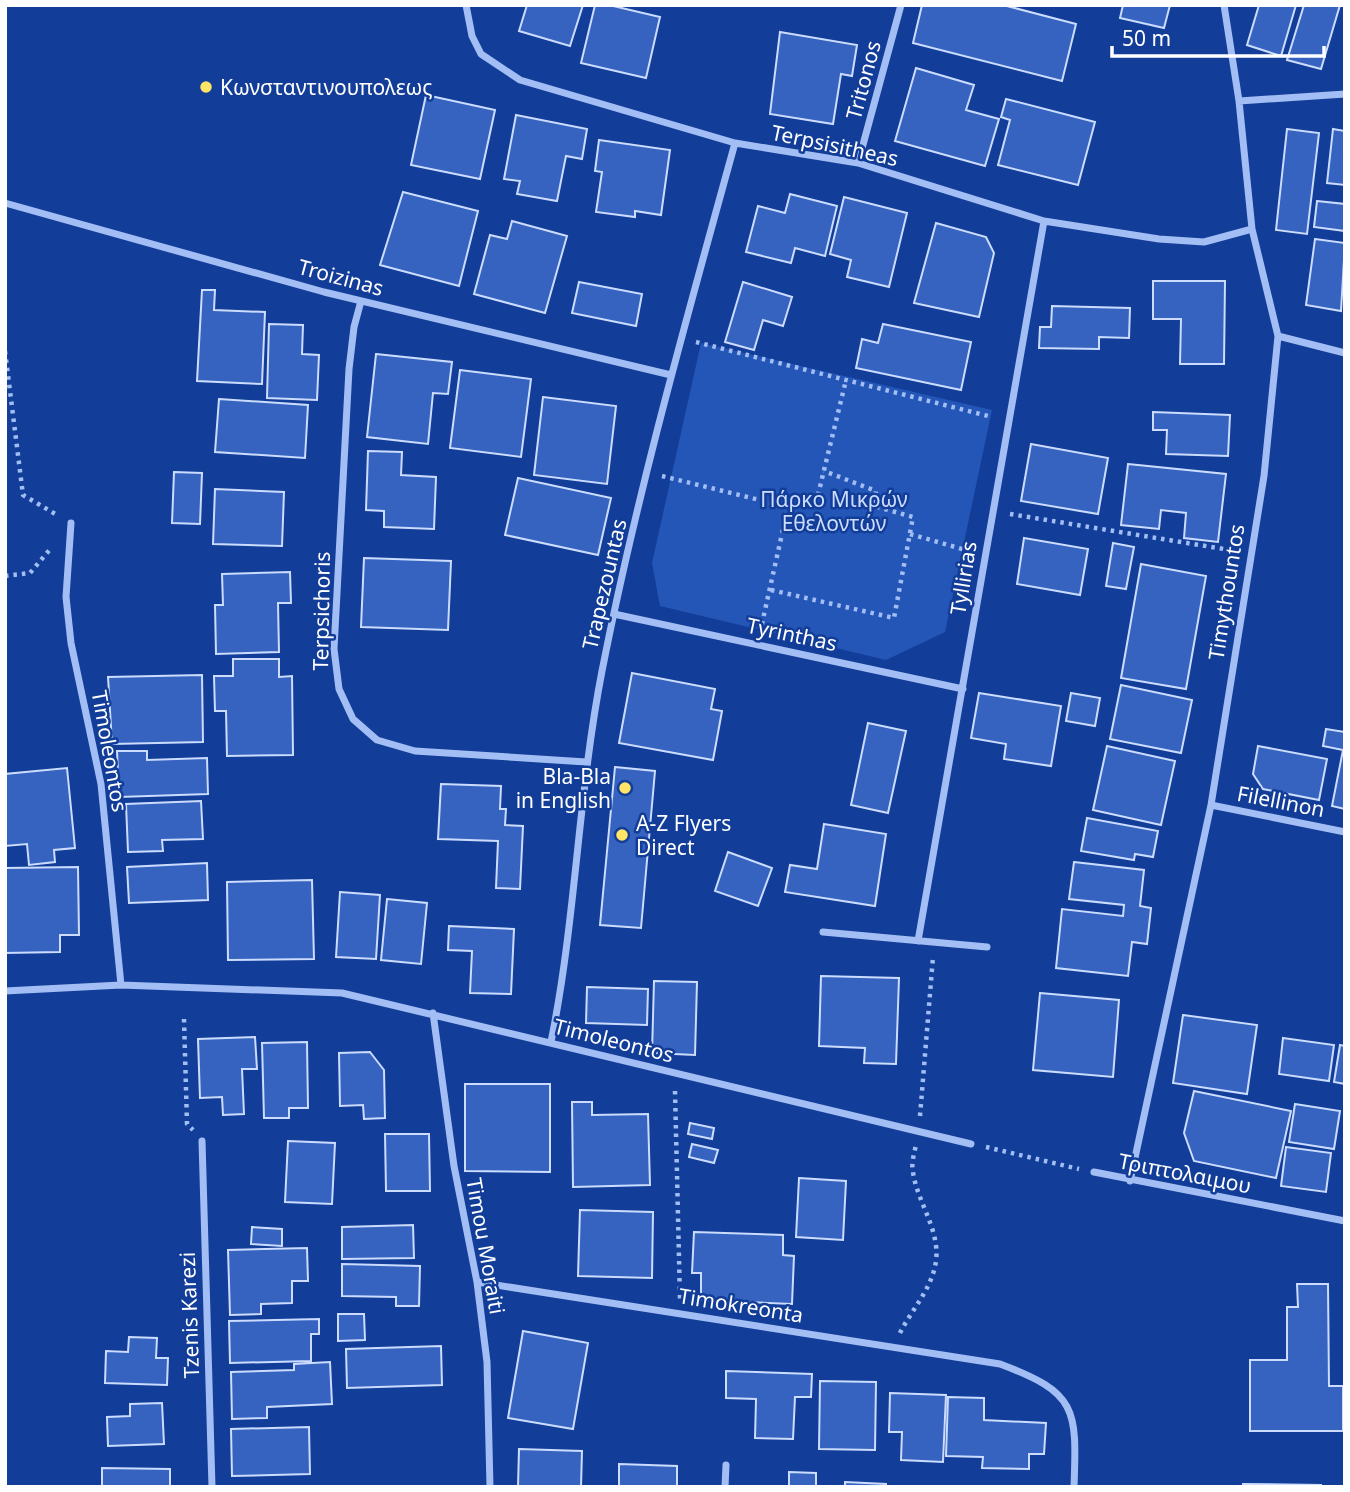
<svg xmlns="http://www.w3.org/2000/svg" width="1350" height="1492" viewBox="0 0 1350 1492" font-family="'Noto Sans',sans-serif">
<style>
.green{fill:#2456b8}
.building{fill:#3563bf;stroke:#cbdcfe;stroke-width:2}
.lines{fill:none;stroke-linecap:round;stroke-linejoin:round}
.path{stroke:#a3bef4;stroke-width:4.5;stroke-dasharray:3.5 5;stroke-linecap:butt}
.street{stroke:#a3bef4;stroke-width:7}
.poi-dot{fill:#ffe466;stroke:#123d98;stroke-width:2.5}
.labels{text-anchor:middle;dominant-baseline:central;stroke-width:5;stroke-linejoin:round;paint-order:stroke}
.street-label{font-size:21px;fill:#fff;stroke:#123d98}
.poi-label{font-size:21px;fill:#fff;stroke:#123d98;text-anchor:start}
.park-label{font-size:21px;fill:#cbdcfe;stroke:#123d98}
</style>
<rect width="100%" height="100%" fill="#123d98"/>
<path class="green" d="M701 343 992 410 945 632 886 660 660 606 652 563Z"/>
<path class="building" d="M527 5H583L570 46 519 31Z
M595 5H609L660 17 646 78 581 63Z
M922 5H1003L1076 24 1062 81 913 43Z
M1123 5H1170L1164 28 1120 18Z
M1259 5H1296L1281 56 1247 45Z
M1304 5H1340L1321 69 1287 60Z
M780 32 857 45 852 76 841 74 833 124 770 114Z
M916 68 974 85 966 110 999 119 985 166 895 141Z
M426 95 495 110 480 179 411 165Z
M1006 99 1095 122 1078 185 998 165 1010 120 1001 117Z
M516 115 587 129 582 159 566 156 557 201 517 194 520 181 504 179Z
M1287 129 1319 133 1307 234 1276 230Z
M1333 129 1345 131V185L1327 183Z
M599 140 670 150 661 215 635 211V217L596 212 602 172 595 171Z
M403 192 478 211 459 286 380 265Z
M790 194 837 206 825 256 795 248 791 263 746 252 758 206 785 213Z
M844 197 907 213 889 287 847 277 851 260 830 254Z
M1317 201 1345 204V231L1314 227Z
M512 221 567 236 545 313 474 294 490 235 507 239Z
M936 223 986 237 994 253 979 317 914 303Z
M1315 239 1345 243 1341 311 1306 305Z
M1153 281H1225L1224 364H1180L1181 319H1153Z
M579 282 642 294 636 326 572 313Z
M743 282 792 297 783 326 763 320 754 350 725 342Z
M202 290H215L214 310 265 312 262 384 197 381Z
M1052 306 1130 308 1129 338 1099 337V349L1039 348 1040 327H1051Z
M269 324 303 325 302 354 319 355 317 400 267 398Z
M883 324 971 342 961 390 856 368 862 339 878 343Z
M376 354 452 362 448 394 433 393 428 444 367 437Z
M460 370 531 379 521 457 450 448Z
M543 397 616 406 607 484 534 475Z
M219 399 308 405 305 458 215 452Z
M1153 412 1230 415 1228 456 1166 454 1167 430H1153Z
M1031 444 1108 458 1098 514 1021 501Z
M368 451 402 452 401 475 436 477 434 529 384 527V511L366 510Z
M1128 464 1226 474 1218 542 1184 538 1186 513 1161 510 1159 529 1121 525Z
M174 472 202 473 200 524 172 523Z
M518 478 611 498 598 555 505 535Z
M215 489 284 492 282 546 213 544Z
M1024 538 1088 549 1080 595 1017 584Z
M1113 543 1134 547 1126 589 1106 586Z
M364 558 451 561 448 630 361 627Z
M1141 564 1206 576 1186 689 1121 678Z
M290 572 291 603H278L279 652 216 654 215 605H223L222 574Z
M233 659H279V677L292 676 293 755 227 756 226 711H215L214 676H233Z
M632 673 715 689 711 709 722 711 713 760 619 743Z
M202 675 203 742 112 744 108 677Z
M1121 685 1192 700 1181 753 1110 739Z
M979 693 1061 706 1051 766 1004 759 1006 744 971 738Z
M1071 693 1100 698 1095 726 1066 721Z
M868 723 906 731 888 813 851 805Z
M1326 729 1345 732V809L1332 806 1343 750 1323 746Z
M1107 746 1175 761 1161 825 1093 810Z
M1258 746 1327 759 1319 800 1263 789 1253 774Z
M117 751H147V760L207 758 208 794 119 797Z
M615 767 655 771 641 928 600 925Z
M67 768 75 848 54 850 55 862 29 865 27 844 5 846V774Z
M441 784 501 786 500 809H506L505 825 523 826 520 889 496 888 498 841 438 839Z
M201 801 203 839 162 840 163 851 128 852 126 804Z
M1087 818 1158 831 1153 857 1135 854 1134 860 1081 851Z
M824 824 886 834 875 906 785 892 790 865 817 869Z
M728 852 772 868 758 906 715 891Z
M1074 862 1144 870 1140 906 1151 908 1147 944 1132 942 1128 976 1056 968 1062 909 1123 916 1124 905 1069 899Z
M207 863 208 900 129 903 127 867Z
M78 867 79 935H60V952L5 953V868Z
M312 880 314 959 228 960 227 882Z
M340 892 380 895 376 959 336 957Z
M387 899 427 903 421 964 381 960Z
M449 926 514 929 511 994 470 993 472 951 448 950Z
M821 976 899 978 896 1064 864 1063 865 1048 819 1046Z
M654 981 697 982 695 1055 652 1053Z
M587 987 648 989 647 1025 586 1023Z
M1040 993 1119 1000 1113 1077 1033 1070Z
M1183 1015 1257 1025 1247 1094 1173 1083Z
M255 1037 257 1069H242L244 1114 223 1115 222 1097 200 1098 198 1039Z
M1283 1038 1334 1045 1329 1081 1279 1074Z
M307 1042 308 1108H289V1118H264L262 1043Z
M1340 1045 1345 1046V1084L1334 1082Z
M370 1052 384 1070 385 1118 364 1119 363 1105 340 1106 339 1053Z
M465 1084H550V1172L465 1171Z
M1194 1091 1291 1111 1276 1178 1194 1161 1184 1133Z
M572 1102H592V1115L648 1114 650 1185 573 1187Z
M1295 1104 1340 1111 1334 1149 1289 1142Z
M690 1123 714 1128 712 1139 688 1134Z
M385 1134H429L430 1191H386Z
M288 1141 335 1143 332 1204 285 1202Z
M692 1144 718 1150 714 1163 689 1157Z
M1286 1147 1331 1153 1326 1192 1281 1186Z
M799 1178 846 1181 843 1240 796 1237Z
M580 1210 653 1212 652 1278 578 1276Z
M413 1225 414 1258 342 1259V1227Z
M252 1227 282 1229V1246L251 1244Z
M694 1232 783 1235V1255L794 1256 792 1304 701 1300V1273H692Z
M307 1248 308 1281H292V1303L261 1304V1314L230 1315 228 1250Z
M342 1264 420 1266 419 1306H396V1297L342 1296Z
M1297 1284H1328L1329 1386H1343V1431H1250V1360H1287V1307H1298Z
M338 1314H364L365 1340 338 1341Z
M319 1319V1334H311V1361L230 1363 229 1321Z
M523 1331 588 1343 573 1429 508 1418Z
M129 1337 157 1338 156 1358H168L167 1385 105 1383 106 1351 128 1352Z
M441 1346 442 1385 347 1388 346 1349Z
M330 1362 332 1404 267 1407V1418L232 1419 231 1372 294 1370V1364Z
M726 1371 812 1374 811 1397H795L793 1439 755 1438 756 1399 726 1398Z
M820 1381 876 1382 875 1450 819 1449Z
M890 1393 946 1395 943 1462 901 1460 902 1432H889Z
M948 1397 984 1398V1420L1046 1423 1044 1454H1029V1469L982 1468 983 1457 946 1456Z
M162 1403 164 1444 108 1446 107 1417 130 1416V1404Z
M309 1427 310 1474 232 1476 231 1429Z
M519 1449 582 1451 581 1487H518Z
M619 1464 677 1466V1487H619Z
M102 1468 170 1469V1487H102Z
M789 1472 816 1473V1487H789Z
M845 1482 886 1484V1487H845Z
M1243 1484 1321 1485V1487H1243Z"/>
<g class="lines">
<path class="path" d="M696 342 992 417
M5 351 23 495 57 515
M662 476 788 507 761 628
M788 507 817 499 846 380
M1010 514 1236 551
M910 534 969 551
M5 576 30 573 52 547
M771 590 894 618 913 517 874 506 876 491 824 471
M184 1019 187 1124 193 1130
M675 1091 680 1299
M920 1116 933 957
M986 1147 1079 1169
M900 1333C912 1309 932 1289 936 1261 940 1229 917 1202 913 1172 911 1164 914 1154 916 1145"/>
<path class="street" d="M466 5 472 36 481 54 520 80 735 143 858 163 1044 221 1159 239 1204 242 1252 229
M1239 101 1345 94
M858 163 901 5
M5 203 324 292 671 375
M361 301 354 327 349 369 334 649 339 689 353 719 377 740 415 751 586 762
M1278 336 1345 353
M71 523 66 597 71 643 101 784 121 985
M614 614 963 689
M1211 805 1345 832
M823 932 987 947
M918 941 1044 221
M5 991 121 985 342 993 971 1144
M433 1013 454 1166 477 1282 487 1362 490 1487
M551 1042C576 919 578 794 602 671 637 493 687 317 735 143
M202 1141 212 1487
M1094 1172 1345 1221
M1130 1181 1211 805 1264 476 1278 336 1252 229 1239 101 1224 5
M477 1282 1000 1364C1077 1393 1077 1408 1074 1487
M725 1487 726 1465"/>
</g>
<g class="poi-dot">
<circle cx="206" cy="87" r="7"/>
<circle cx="625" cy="788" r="7"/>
<circle cx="622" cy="835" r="7"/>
</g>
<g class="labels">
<g class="street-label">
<text transform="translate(863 80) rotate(-75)">Tritonos</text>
<text transform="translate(835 145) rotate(12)">Terpsisitheas</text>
<text transform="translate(341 277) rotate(15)">Troizinas</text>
<text transform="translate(963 578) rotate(-81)">Tyllirias</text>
<text transform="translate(604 584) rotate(-77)">Trapezountas</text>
<text transform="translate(1226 592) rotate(-81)">Timythountos</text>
<text transform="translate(321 611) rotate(-89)">Terpsichoris</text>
<text transform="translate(792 634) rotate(12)">Tyrinthas</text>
<text transform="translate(110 751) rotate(80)">Timoleontos</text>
<text transform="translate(1281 801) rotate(11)">Filellinon</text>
<text transform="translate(614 1040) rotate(14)">Timoleontos</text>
<text transform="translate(1185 1173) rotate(11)">Τριπτολαιμου</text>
<text transform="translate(486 1246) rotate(80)">Timou Moraiti</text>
<text transform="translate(741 1305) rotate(9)">Timokreonta</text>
<text transform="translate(189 1315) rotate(-92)">Tzenis Karezi</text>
</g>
<g class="poi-label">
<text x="220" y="87">Κωνσταντινουπολεως</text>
<text x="611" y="776" text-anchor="end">Bla-Bla<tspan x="611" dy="24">in English</tspan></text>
<text x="636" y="823">A-Z Flyers<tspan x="636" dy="24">Direct</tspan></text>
</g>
<g class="park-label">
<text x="834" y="499">Πάρκο Μικρών<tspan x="834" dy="24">Εθελοντών</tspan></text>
</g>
</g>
<rect width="1350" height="1492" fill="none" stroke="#ffffff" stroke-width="14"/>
<path d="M1112 46v10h212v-10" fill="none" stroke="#ffffff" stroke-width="3.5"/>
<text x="1122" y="46" font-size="21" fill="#ffffff" stroke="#123d98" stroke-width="5" paint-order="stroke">50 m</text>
</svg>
